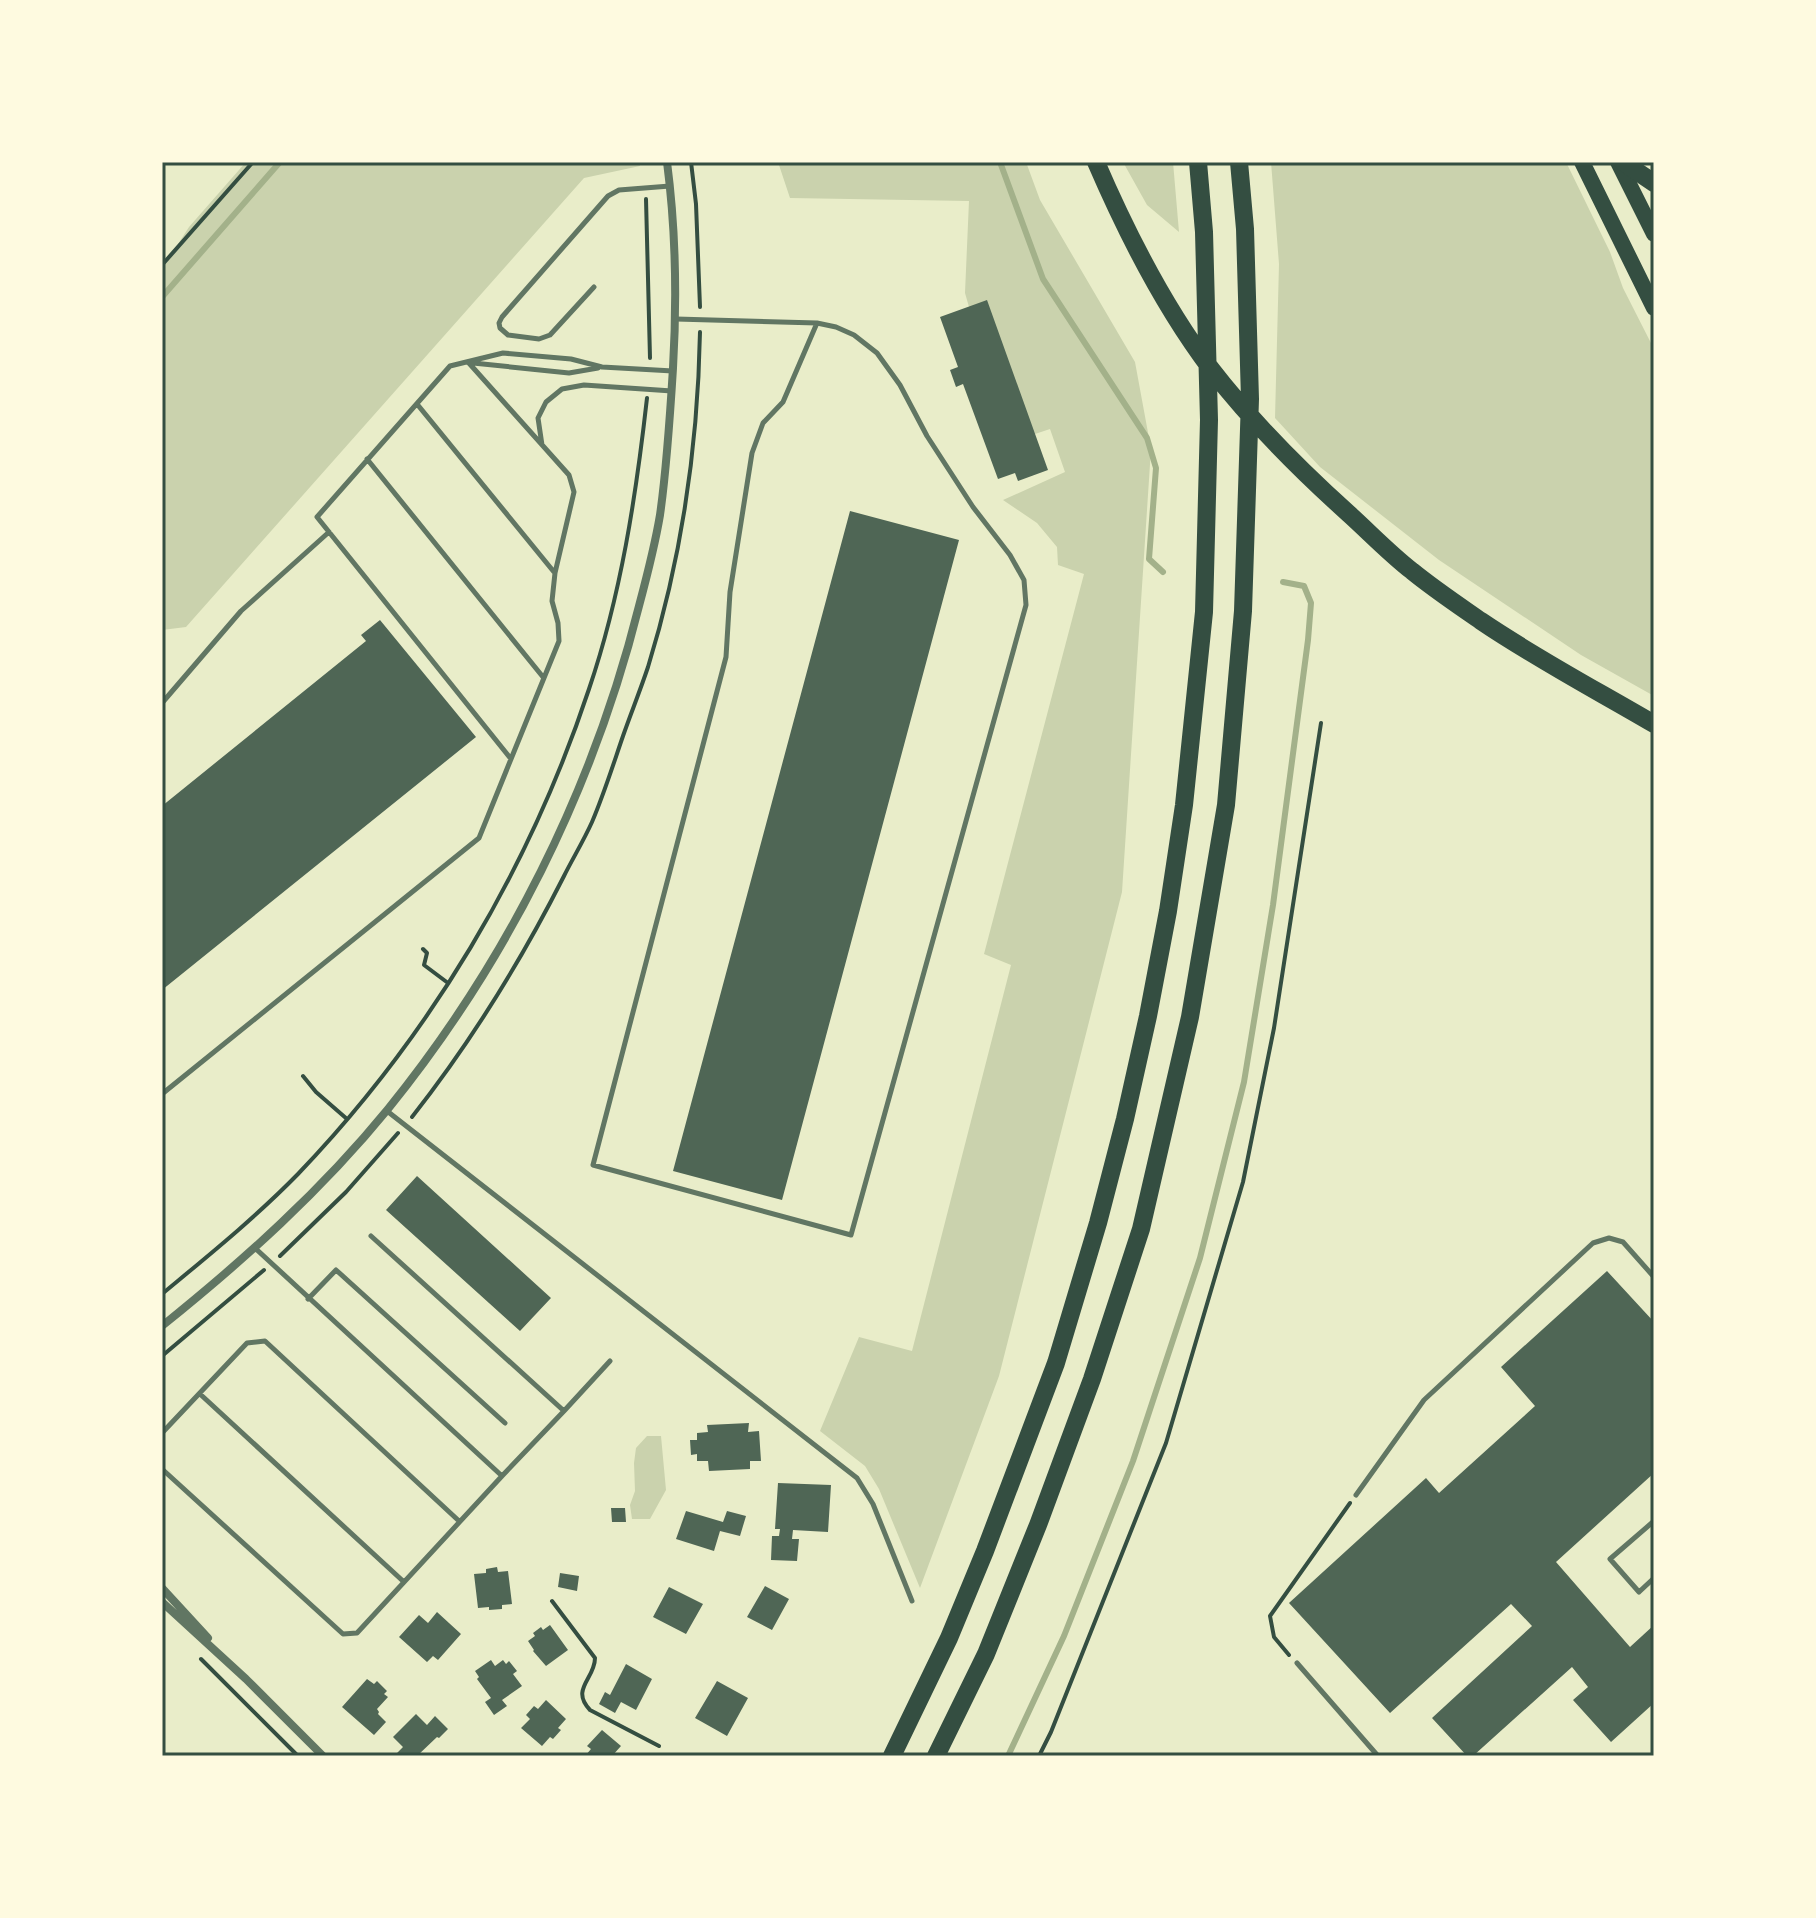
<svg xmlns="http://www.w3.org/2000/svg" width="1816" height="1918" viewBox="0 0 1816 1918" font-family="Montserrat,sans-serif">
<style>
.green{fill:#cad2ad}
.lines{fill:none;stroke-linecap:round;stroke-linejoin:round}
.stream{stroke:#a3b18a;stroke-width:6}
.building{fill:#4f6655}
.path{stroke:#344e41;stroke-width:4}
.service{stroke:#617663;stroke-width:5}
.minor{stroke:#617663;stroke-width:8}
.trunk{stroke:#344e41;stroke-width:16}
.motorway{stroke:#344e41;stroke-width:18}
.neatline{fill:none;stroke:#344e41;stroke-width:3}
</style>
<rect width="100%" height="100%" fill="#e9edc9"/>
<path class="green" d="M246 162H639L640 166 584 178 186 627 162 630V269L189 227Z
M778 162H1026L1040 200 1135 362 1151 449 1122 892 999 1376 920 1588 879 1489 865 1466 820 1431 859 1337 912 1351 1011 965 984 954 1084 574 1058 565 1057 547 1037 523 1003 500 1065 472 1050 429 1035 434 969 307 965 293 969 201 790 198Z
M1123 162H1173L1179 232 1147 205Z
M1271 162H1566L1610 252 1623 288 1654 349V696L1581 655 1439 560 1320 467 1275 418 1279 264Z
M647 1436H661L666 1490 650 1519H632L630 1505 635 1491 634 1463 636 1448Z"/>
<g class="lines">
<path class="stream" d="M1000 162 1043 279 1147 438 1156 468 1149 559 1163 572
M162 297 280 162
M1008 1756 1064 1636 1133 1461 1200 1258 1244 1082 1273 905 1308 640 1311 603 1304 586 1283 582"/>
</g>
<path class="building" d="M987 300 1048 470 1018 481 1015 473 998 479 963 384 956 387 950 370 958 367 940 317Z
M850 511 959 540 782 1200 673 1171Z
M380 620 476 737 162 990V806L366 641 361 635Z
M417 1176 551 1298 520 1331 386 1210Z
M1607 1271 1654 1322V1473L1556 1562 1630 1647 1654 1625V1703L1611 1742 1573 1700 1588 1687 1572 1667 1473 1756H1467L1432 1718 1532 1626 1511 1604 1390 1713 1289 1603 1426 1478 1439 1493 1535 1406 1501 1367Z
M749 1423 748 1432 759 1431 761 1461H750V1469L709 1471 708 1461H697V1454L691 1455 690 1440H697V1433L708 1432 707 1425Z
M778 1483 831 1485 828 1532 793 1530 792 1539H799L797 1561 771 1560 772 1536H779L780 1529H775Z
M611 1508H625L626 1522H612Z
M686 1511 723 1522 727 1511 746 1516 740 1536 720 1531 714 1551 676 1539Z
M497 1567 498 1572 508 1571 512 1604 502 1605V1609L489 1610V1607L478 1608 474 1574 486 1573V1569Z
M560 1573 579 1576 577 1591 558 1587Z
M765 1586 789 1599 772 1630 747 1617Z
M669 1587 703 1604 686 1634 653 1617Z
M437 1612 461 1634 438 1660 433 1656 427 1662 399 1637 419 1615 428 1623Z
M550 1625 568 1650 546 1666 533 1651 534 1650 528 1641 535 1636 533 1633 541 1627 543 1630Z
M491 1660 495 1666 503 1660 506 1664 509 1661 517 1671 513 1674 522 1686 502 1700 507 1706 494 1715 485 1702 491 1698 477 1679 479 1677 475 1671Z
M626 1664 652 1679 636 1710 621 1702 615 1713 599 1704 605 1692 610 1695Z
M367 1679 374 1684 377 1681 387 1691 384 1694 388 1697 377 1709 379 1712 378 1714 386 1722 374 1735 342 1707Z
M717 1681 748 1698 727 1736 695 1718Z
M546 1700 566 1719 558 1728 561 1730 553 1739 550 1737 542 1746 521 1728 530 1719 526 1715 534 1706 538 1709Z
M416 1714 427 1725 435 1716 448 1729 439 1738 437 1737 417 1756H397L396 1754 403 1747 393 1737Z
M602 1730 621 1746 612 1756H585L591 1749 587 1746Z"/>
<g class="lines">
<path class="path" d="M691 162 696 204 700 307
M646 199 650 358
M162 265 253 162
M423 949 427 953 424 965 448 983
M303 1076 316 1092 347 1119
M412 1117C471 1042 521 961 564 876 573 858 584 840 592 822 604 794 613 765 623 736 631 713 640 691 648 667 681 560 698 444 700 332
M280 1256 346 1192 398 1133
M162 1294C209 1255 256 1217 298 1174 430 1036 529 870 589 689 621 595 636 496 647 398
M162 1356 264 1270
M552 1601 595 1658C595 1679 570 1689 590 1710L659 1746
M1289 1655 1274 1637 1270 1616 1350 1503
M201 1659 298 1756
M1039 1756 1051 1732 1166 1443 1243 1182 1274 1028 1321 723"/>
<path class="service" d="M594 287 550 335 539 339 508 335 500 328 499 323 502 317 608 196 619 190 670 186
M676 319 817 323 783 402 763 423 752 453 730 592 726 657 593 1165 851 1235 1026 605 1024 580 1010 555 973 507 927 436 900 385 877 353 854 335 836 327 817 323
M468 362 569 475 574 492 555 573 552 601 558 623 559 641 511 759 317 517 450 366 503 353 571 359 602 367 673 371
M473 363 569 373 598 368
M417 404 554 572
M542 445 538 418 546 402 562 389 584 385 672 391
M367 459 543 677
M162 703 241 611 329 532
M162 1094 479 838 511 759
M387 1111 857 1478 873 1504 912 1601
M371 1236 564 1411 502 1476
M308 1299 336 1270 505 1423
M200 1394 404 1582
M564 1411 610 1361
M162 1433 247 1343 265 1341 459 1521
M162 1469 343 1634 357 1633 502 1476 255 1248
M1356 1495 1424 1400 1593 1243 1609 1238 1623 1242 1654 1277
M1654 1521 1610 1559 1639 1592 1654 1578
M1297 1663 1378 1756"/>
<path class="minor" d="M162 1326C244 1260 321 1191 388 1109 507 962 593 790 639 606 647 576 655 545 660 515 667 466 670 417 673 368 677 299 676 231 667 162
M162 1588 208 1638
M162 1602 246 1679 323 1756"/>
<path class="trunk" d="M1582 162 1654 308
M1618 162 1654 234"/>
<path class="motorway" d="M1096 162C1127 234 1164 307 1211 369 1252 422 1299 469 1349 514 1370 533 1390 554 1412 571 1434 589 1458 605 1481 621 1537 659 1596 690 1654 724
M1623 162 1654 183
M892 1756 949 1638 985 1551 1056 1363 1098 1223 1125 1119 1148 1016 1168 911 1184 805 1204 612 1209 420 1204 232 1198 162
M936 1756 986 1654 1038 1525 1092 1379 1141 1229 1190 1017 1226 805 1243 611 1250 399 1245 229 1239 162"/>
</g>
<rect width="1816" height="1918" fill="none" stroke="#fefae0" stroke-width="328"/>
<rect x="164" y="164" width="1488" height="1590" class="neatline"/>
</svg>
